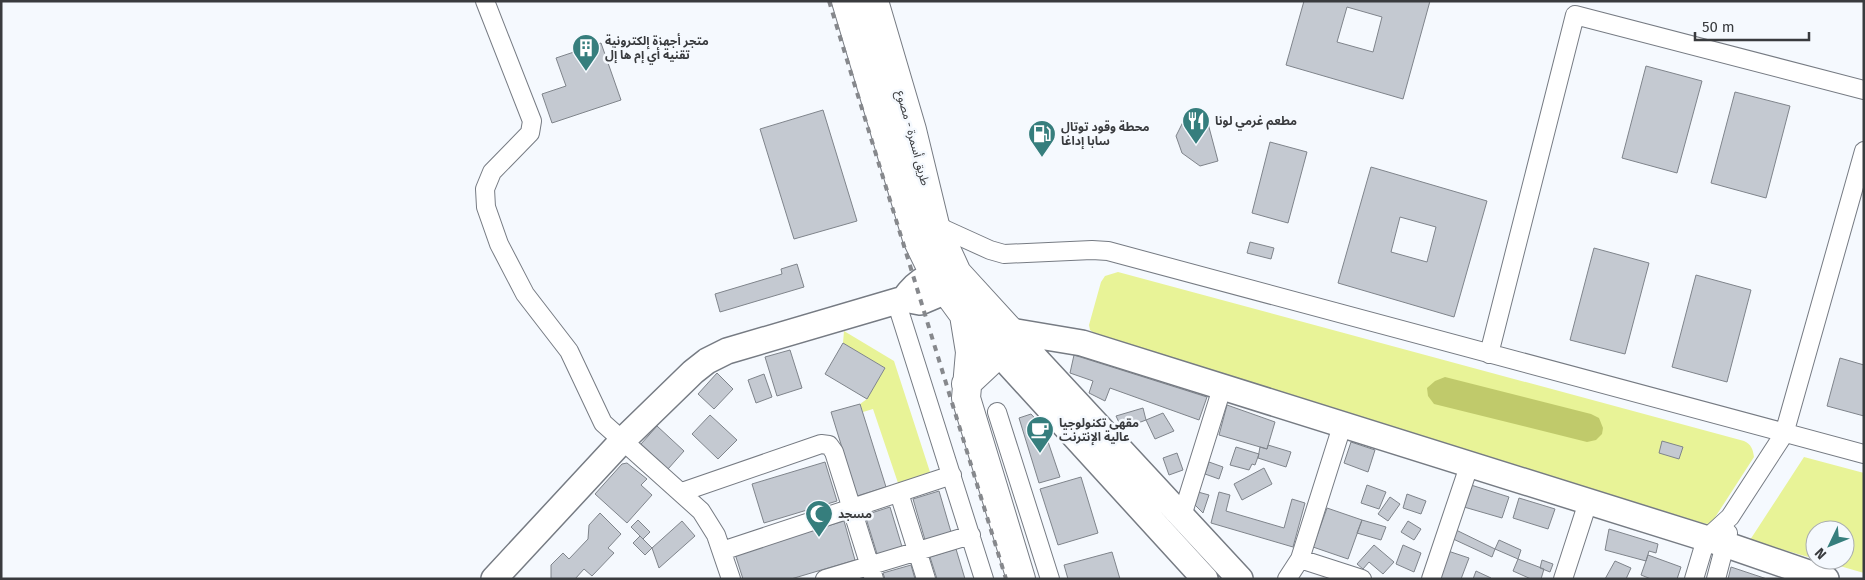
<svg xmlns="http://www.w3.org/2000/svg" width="1865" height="580" viewBox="0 0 1865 580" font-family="'Fira Sans','Noto Sans Arabic',sans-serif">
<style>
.green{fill:#e8f397}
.forest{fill:#c0ca6b}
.building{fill:#c4c9d1;stroke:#7f848b;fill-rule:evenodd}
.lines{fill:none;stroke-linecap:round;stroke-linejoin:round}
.street-casing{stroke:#767b83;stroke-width:20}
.secondary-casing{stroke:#767b83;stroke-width:28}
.highway-casing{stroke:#767b83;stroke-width:30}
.street{stroke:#fff;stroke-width:18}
.secondary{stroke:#fff;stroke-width:25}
.highway{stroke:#fff;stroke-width:28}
.rail{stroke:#86888c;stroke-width:4;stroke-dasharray:6 6;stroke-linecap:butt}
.labels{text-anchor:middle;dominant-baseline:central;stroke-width:5;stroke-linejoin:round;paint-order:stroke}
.poi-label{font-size:12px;font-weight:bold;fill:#393b3e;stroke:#f5f9fe;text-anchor:start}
.street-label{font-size:12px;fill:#393b3e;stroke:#f5f9fe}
</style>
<rect width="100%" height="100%" fill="#f5f9fe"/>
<path class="green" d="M1118 272 1744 441C1751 444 1753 449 1754 457L1714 519 1708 524 1702 523 1097 335 1090 330 1089 325 1101 282 1105 276Z
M844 331 894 361 930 472 898 483 873 409 863 412 860 404 867 399 885 368 843 343Z
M1804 457 1864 473V573L1819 560H1845V530H1815V559L1750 540Z"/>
<path class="forest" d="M1445 377 1591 414 1599 418 1603 428 1602 434 1596 440 1587 442 1434 404 1428 396 1427 388 1435 381Z"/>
<path class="building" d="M1304 1H1430L1403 99 1286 65ZM1347 7 1382 17 1373 52 1337 42Z
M601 43 621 100 552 123 542 94 566 86 556 58Z
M1646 66 1702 81 1677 173 1622 158Z
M1735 92 1790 106 1766 198 1711 183Z
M823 110 857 221 794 239 760 129Z
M1206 116 1218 161 1200 166 1182 153 1176 136 1183 122Z
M1270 142 1307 152 1288 223 1252 213Z
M1371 167 1487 201 1454 317 1338 283ZM1400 217 1436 227 1427 262 1391 252Z
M1250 242 1274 248 1271 259 1247 253Z
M1594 248 1649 263 1625 354 1570 340Z
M797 264 804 287 720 312 715 294 782 274 781 269Z
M1696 275 1751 290 1727 382 1672 367Z
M843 343 885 368 867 399 825 374Z
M790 350 802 388 777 396 765 357Z
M1074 355 1207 397 1199 420 1110 388 1105 401 1089 393 1093 381 1070 373Z
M1840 358 1864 365V416L1827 406Z
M717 373 733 389 714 409 698 394Z
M764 374 772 397 756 403 748 380Z
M860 404 886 487 857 496 831 412Z
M1227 405 1275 422 1267 449 1219 435Z
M1143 408 1146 420 1122 429 1116 416Z
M1163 413 1174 431 1155 439 1146 420Z
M1031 414 1043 427 1060 477 1039 483 1019 418Z
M710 415 737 440 718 459 692 434Z
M657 426 684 451 668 469 641 444Z
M1662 441 1683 447 1679 459 1659 453Z
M1351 442 1375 450 1368 472 1344 463Z
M1268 445 1291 452 1286 467 1258 458 1260 447 1267 449Z
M1236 447 1259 454 1255 465 1252 464 1249 470 1230 465Z
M1177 453 1183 470 1169 475 1163 458Z
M825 462 837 501 764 523 752 484Z
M1209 462 1223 467 1219 479 1205 474Z
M627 463 647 479 641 485 652 495 627 523 595 494 622 464Z
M1264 468 1272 484 1242 500 1234 484Z
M1081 477 1098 533 1058 545 1040 489Z
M1367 485 1386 492 1379 509 1361 503Z
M1471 485 1509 497 1502 518 1464 507Z
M939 491 951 532 925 540 913 499Z
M1198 492 1209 495 1203 513 1193 503Z
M1219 492 1230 495 1226 511 1284 528 1292 499 1305 503 1293 547 1211 523Z
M1407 494 1426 501 1421 514 1403 508Z
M1390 497 1400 504 1388 521 1378 514Z
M1519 498 1555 509 1548 529 1513 518Z
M890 507 903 550 878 557 865 515Z
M1327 508 1362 520 1348 559 1313 547Z
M600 513 621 534 608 548 614 553 592 576 584 569 575 579H551V565L563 553 569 559 588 539 589 525Z
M638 520 650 532 643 539 631 527Z
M1362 520 1386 527 1381 540 1357 533Z
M682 521 695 536 659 568 652 548Z
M844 521 855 560 791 579H743L735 554Z
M1408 521 1421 529 1414 540 1401 532Z
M1454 529 1495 549 1492 557 1451 538Z
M1609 529 1658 544 1656 553 1649 551 1646 561 1605 550Z
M640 536 652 548 645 555 633 543Z
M1499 540 1521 550 1518 559 1495 549Z
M1374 545 1394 562 1383 574 1369 562 1363 569 1357 564Z
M1403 545 1421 553 1414 572 1396 564Z
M956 549 965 579H937L930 557Z
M1448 551 1469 558 1461 579H1438Z
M1112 552 1120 579H1068L1064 565Z
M1648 555 1681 567 1677 579H1651L1641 575Z
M1518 559 1544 569 1541 579H1531L1513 571Z
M1542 560 1553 564 1550 572 1540 568Z
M1615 561 1631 568 1626 579H1605Z
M911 565 915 579H885L883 573Z
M1731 567 1767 579H1728Z
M1476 571 1491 578V579H1473Z"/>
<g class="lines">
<defs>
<path id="street" d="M485 1 532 121 530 133 492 172 485 189 486 207 499 244 525 294 569 351 603 423 701 511 716 535 731 579
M935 225 990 250 1004 254 1092 250 1108 251 1864 454
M896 301 984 579
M1489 354 1575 15 1864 90
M997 412 1050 579
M682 492 821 444 829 445 834 452 874 579
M899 493 926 579
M1182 516 1222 388
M722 551 952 475
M1300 559 1362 579
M825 579 971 535
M1287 579 1300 559 1342 426
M1431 579 1469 466
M1563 579 1588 502
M1694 579 1706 539 1730 517 1784 434 1864 151
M1716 579 1728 533"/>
<path id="secondary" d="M904 299 920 302 946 291 956 274
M964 315 1205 579
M1010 331 1082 343 1727 545 1826 579
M1010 331 1240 579
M494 579 622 441 693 372 707 361 727 351 904 299C919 278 930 274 955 273"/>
<path id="highway" d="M846 1 917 239 934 274 964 315 970 352 966 398 1021 579
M874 1 912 130 935 225 957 273 1010 331 998 354 966 384"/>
</defs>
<use href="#street" class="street-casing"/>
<use href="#secondary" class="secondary-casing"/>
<use href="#highway" class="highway-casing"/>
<use href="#street" class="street"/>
<use href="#secondary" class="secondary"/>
<use href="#highway" class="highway"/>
<path class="rail" d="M829 1 1006 579"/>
</g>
<defs>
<symbol id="building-pin" viewBox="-11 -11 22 30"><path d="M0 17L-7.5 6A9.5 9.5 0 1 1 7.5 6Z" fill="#367e7d" stroke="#f5f9fe"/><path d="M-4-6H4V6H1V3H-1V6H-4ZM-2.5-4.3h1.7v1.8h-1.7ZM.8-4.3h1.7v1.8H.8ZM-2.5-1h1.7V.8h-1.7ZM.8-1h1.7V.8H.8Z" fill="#fff"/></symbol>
<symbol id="restaurant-pin" viewBox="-11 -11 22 30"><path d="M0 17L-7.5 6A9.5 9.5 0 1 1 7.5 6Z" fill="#367e7d" stroke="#f5f9fe"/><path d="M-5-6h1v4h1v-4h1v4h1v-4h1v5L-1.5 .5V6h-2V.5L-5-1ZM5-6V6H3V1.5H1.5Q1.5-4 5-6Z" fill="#fff"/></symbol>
<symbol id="fuel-pin" viewBox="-11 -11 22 30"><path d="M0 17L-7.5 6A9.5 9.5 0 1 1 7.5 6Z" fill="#367e7d" stroke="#f5f9fe"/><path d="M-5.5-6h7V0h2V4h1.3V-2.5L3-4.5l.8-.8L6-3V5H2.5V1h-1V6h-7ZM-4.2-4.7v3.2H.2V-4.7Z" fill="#fff"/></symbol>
<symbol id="cafe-pin" viewBox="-11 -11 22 30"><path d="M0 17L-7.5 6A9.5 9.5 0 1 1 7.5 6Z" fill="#367e7d" stroke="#f5f9fe"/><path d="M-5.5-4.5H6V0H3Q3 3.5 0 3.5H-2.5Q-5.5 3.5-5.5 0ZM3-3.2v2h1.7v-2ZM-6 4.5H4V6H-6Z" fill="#fff"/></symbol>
<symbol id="mosque-pin" viewBox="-11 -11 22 30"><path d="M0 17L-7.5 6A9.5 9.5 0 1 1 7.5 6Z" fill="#367e7d" stroke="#f5f9fe"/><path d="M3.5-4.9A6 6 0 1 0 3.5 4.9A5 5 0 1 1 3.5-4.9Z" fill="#fff"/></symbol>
</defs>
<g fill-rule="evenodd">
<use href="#building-pin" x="570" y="32" width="32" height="43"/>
<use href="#restaurant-pin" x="1180" y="105" width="32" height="43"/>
<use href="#fuel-pin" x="1026" y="118" width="32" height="43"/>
<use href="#cafe-pin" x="1024" y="414" width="32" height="43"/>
<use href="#mosque-pin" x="803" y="498" width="32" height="43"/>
</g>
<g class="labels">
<g class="poi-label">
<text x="605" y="41">متجر أجهزة إلكترونية<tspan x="605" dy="14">تقنية أي إم ها إل</tspan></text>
<text x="1215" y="121">مطعم غرمي لونا</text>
<text x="1061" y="127">محطة وقود توتال<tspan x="1061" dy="14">سابا إداغا</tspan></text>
<text x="1059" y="423">مقهى تكنولوجيا<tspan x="1059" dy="14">عالية الإنترنت</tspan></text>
<text x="838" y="514">مسجد</text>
</g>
<g class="street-label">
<text transform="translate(913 138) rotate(75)">طريق أسمرة - مصوع</text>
</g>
</g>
<rect width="1865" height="580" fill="none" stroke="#393b3e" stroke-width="5"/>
<g transform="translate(1830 545) rotate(227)"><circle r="24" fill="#f5f9fe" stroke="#aaadb1"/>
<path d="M0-4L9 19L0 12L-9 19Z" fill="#367e7d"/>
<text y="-8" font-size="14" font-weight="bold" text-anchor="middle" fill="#393b3e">N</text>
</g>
<path d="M1695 32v8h114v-8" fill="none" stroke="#393b3e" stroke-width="2.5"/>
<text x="1702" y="32" font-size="15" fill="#393b3e" stroke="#f5f9fe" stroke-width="4" paint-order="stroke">50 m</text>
</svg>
